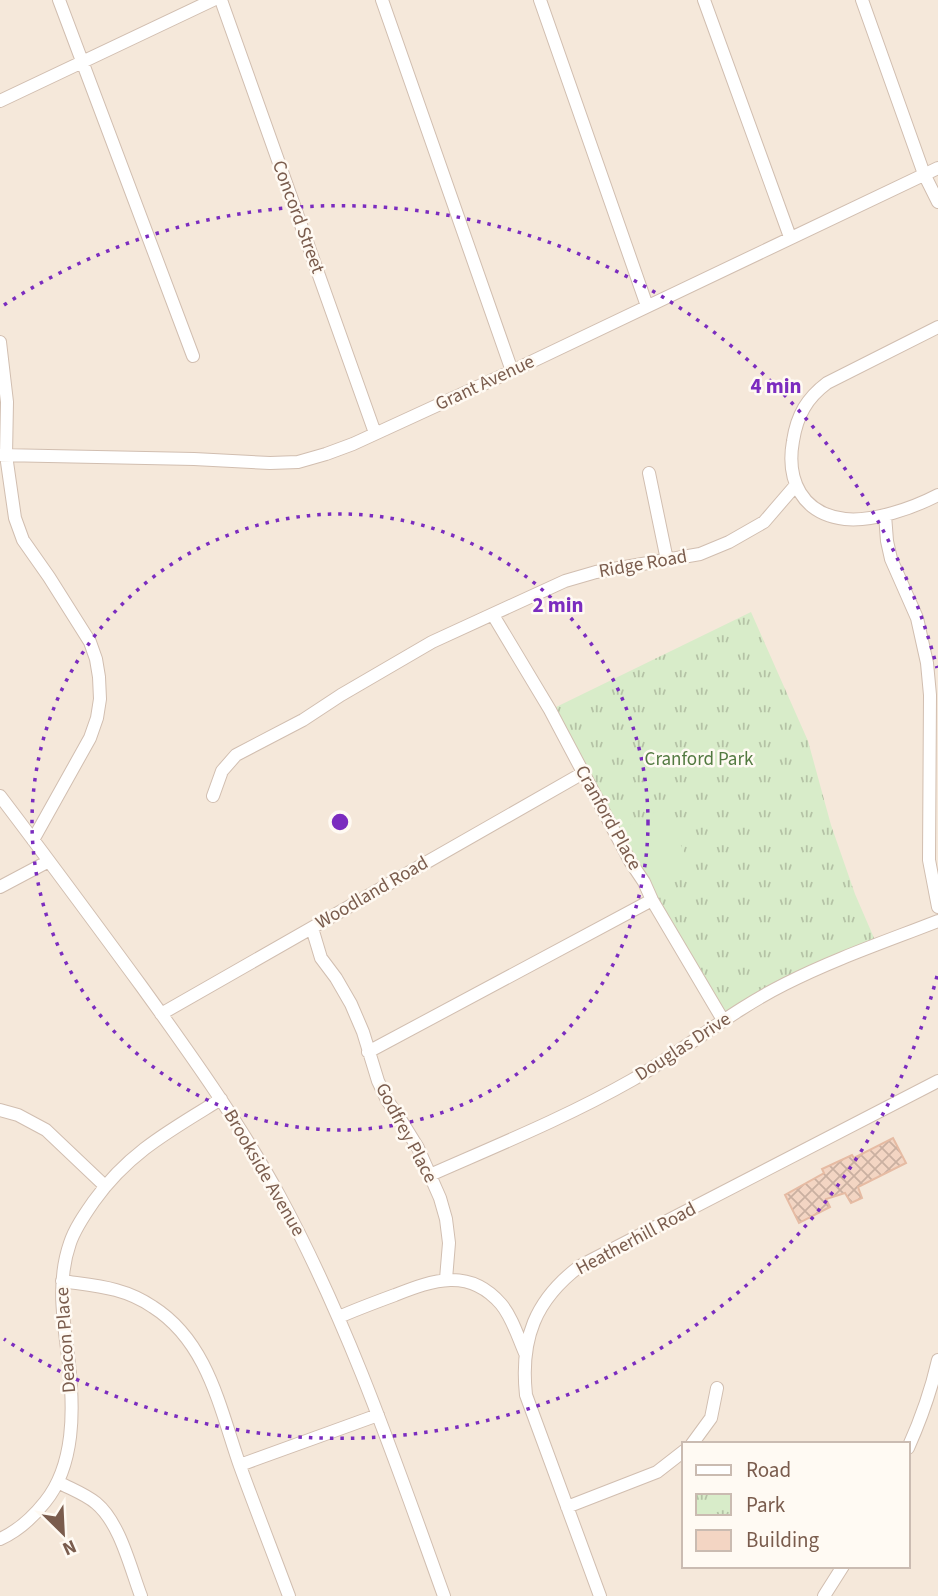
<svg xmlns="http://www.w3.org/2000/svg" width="938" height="1596" viewBox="0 0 938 1596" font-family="'Source Sans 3',sans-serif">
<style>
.residential{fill:#f5e8da;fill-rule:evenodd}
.park{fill:url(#park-tufts)}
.garden{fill:#d8ecc9}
.building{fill:url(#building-cross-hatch);stroke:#e6bba3;stroke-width:2}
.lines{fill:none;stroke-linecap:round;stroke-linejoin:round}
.minor-casing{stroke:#d1beb0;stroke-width:14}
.minor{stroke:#fff;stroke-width:12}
.ring{fill:none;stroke:#7b2cbf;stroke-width:3.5;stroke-dasharray:3.5 7}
.labels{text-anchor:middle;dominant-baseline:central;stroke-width:5;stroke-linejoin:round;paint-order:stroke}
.street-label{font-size:19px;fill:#7a5c4d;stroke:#fffaf3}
.park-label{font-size:19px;fill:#537a41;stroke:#fffaf3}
.centre{fill:#7b2cbf;stroke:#fffaf3;stroke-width:3.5}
.ring-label{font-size:21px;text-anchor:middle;font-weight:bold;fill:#7b2cbf;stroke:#fffaf3;stroke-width:5;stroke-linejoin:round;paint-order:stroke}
</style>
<defs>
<pattern id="park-tufts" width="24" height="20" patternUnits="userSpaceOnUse" patternTransform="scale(1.75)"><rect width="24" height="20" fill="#d8ecc9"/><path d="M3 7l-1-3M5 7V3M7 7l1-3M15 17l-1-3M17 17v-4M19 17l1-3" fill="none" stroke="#b4c2a5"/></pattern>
<pattern id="building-cross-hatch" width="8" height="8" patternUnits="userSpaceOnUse" patternTransform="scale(1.75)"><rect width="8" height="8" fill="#f3d5c3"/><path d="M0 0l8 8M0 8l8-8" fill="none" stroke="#cab0a1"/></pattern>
</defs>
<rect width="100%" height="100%" fill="#fdf6ec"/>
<path class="residential" d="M0 0H938V1596H0ZM684 1444H908V1566H684Z"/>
<path class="park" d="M751 612 808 741 831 825 855 894 877 945 723 1020 550 710Z"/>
<path class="garden" d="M663 808 689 862 644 882 615 833Z"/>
<path class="building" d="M893 1138 906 1163 858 1187 862 1198 851 1203 845 1193 826 1199 830 1207 799 1223 785 1195 824 1173 822 1169 852 1155 854 1158Z"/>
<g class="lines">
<defs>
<path id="minor" d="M59 0 193 356
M221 0 375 433
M382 0 512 371
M540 0 647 306
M704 0 790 237
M862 0 924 174 938 202
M0 101 213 0
M938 327 827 383C807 398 797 415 793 441 786 480 802 514 845 519 873 522 913 508 938 495
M0 342 7 402 6 455 15 518 23 540 49 577 90 642 96 659 99 677 100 699 97 718 90 738 33 840
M0 455 194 459 270 463 298 462 326 454 353 444 512 371 938 168
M649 473 667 560
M885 515 887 541 891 559 917 618 927 663 930 695 929 860 938 907
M493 615 550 710 630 861 644 882 652 900 723 1020
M0 796C48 859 95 923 142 987 191 1055 239 1122 279 1195 348 1322 395 1460 444 1596
M213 796 222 771 236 755 303 720 341 695 432 642 565 581 596 572 700 554 729 542 764 522 795 486
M0 887 49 861
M312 928 321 958 336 978 351 1004 363 1032 378 1081 387 1100 402 1122 418 1148 440 1198 446 1219 449 1243 446 1279
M161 1014 583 773
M368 1052 652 900
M0 1110 18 1115 46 1130 105 1186
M430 1175C498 1145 567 1117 632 1080 685 1050 731 1011 785 984 834 959 887 941 938 921
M62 1281C96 1286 124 1287 153 1307 208 1342 220 1409 240 1466 256 1510 273 1553 289 1596
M339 1317C357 1309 376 1302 395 1295 433 1280 469 1267 501 1304 512 1317 518 1337 525 1353
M692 1444 711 1418 717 1388
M908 1448C921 1419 931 1391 938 1360
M240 1465 378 1415
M58 1482C71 1489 85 1494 96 1503 120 1523 130 1567 141 1596
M567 1507 657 1472 684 1451
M0 1539C18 1531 33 1517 45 1502 75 1465 74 1409 69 1364 64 1323 56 1283 70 1243 75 1228 85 1214 94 1201 129 1152 171 1130 221 1099
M600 1596 526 1395C520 1339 535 1300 580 1266L938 1081
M824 1596 843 1566"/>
</defs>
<use href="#minor" class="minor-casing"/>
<use href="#minor" class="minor"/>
</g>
<g class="ring">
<circle cx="340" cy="822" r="308"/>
<path d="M937 976A617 617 0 0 1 4 1339M4 305A617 617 0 0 1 937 668"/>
</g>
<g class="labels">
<g class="street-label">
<text transform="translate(298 217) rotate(70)">Concord Street</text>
<text transform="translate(485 383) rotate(-25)">Grant Avenue</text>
<text transform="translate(643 564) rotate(-10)">Ridge Road</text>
<text transform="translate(608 818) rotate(61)">Cranford Place</text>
<text transform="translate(372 893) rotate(-30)">Woodland Road</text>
<text transform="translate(683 1047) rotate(-33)">Douglas Drive</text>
<text transform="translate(406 1133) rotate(62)">Godfrey Place</text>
<text transform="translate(264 1173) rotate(60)">Brookside Avenue</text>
<text transform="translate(636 1239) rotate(-28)">Heatherhill Road</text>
<text transform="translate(66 1340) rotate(-94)">Deacon Place</text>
</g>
<g class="park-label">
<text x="699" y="759">Cranford Park</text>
</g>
</g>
<circle cx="340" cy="822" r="10" class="centre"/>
<g class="ring-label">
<text x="776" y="393">4 min</text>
<text x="558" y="612">2 min</text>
</g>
<rect x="682" y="1442" width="228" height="126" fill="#fffaf3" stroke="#cabbb1" stroke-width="2"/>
<rect x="696" y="1465" width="35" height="10" fill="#ffffff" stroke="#cabbb1" stroke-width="2"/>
<text x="746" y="1477" font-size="21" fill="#7a5c4d">Road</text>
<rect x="696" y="1494" width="35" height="21" fill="url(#park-tufts)" stroke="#cabbb1" stroke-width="2"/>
<text x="746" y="1512" font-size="21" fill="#7a5c4d">Park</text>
<rect x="696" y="1530" width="35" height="21" fill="#f3d5c3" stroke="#cabbb1" stroke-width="2"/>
<text x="746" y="1547" font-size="21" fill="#7a5c4d">Building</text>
<g transform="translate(63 1533) rotate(156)" stroke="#fffaf3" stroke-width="5" paint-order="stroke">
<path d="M0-5L12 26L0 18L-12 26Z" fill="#7a5c4d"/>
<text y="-10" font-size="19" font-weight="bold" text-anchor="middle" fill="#7a5c4d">N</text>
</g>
</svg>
